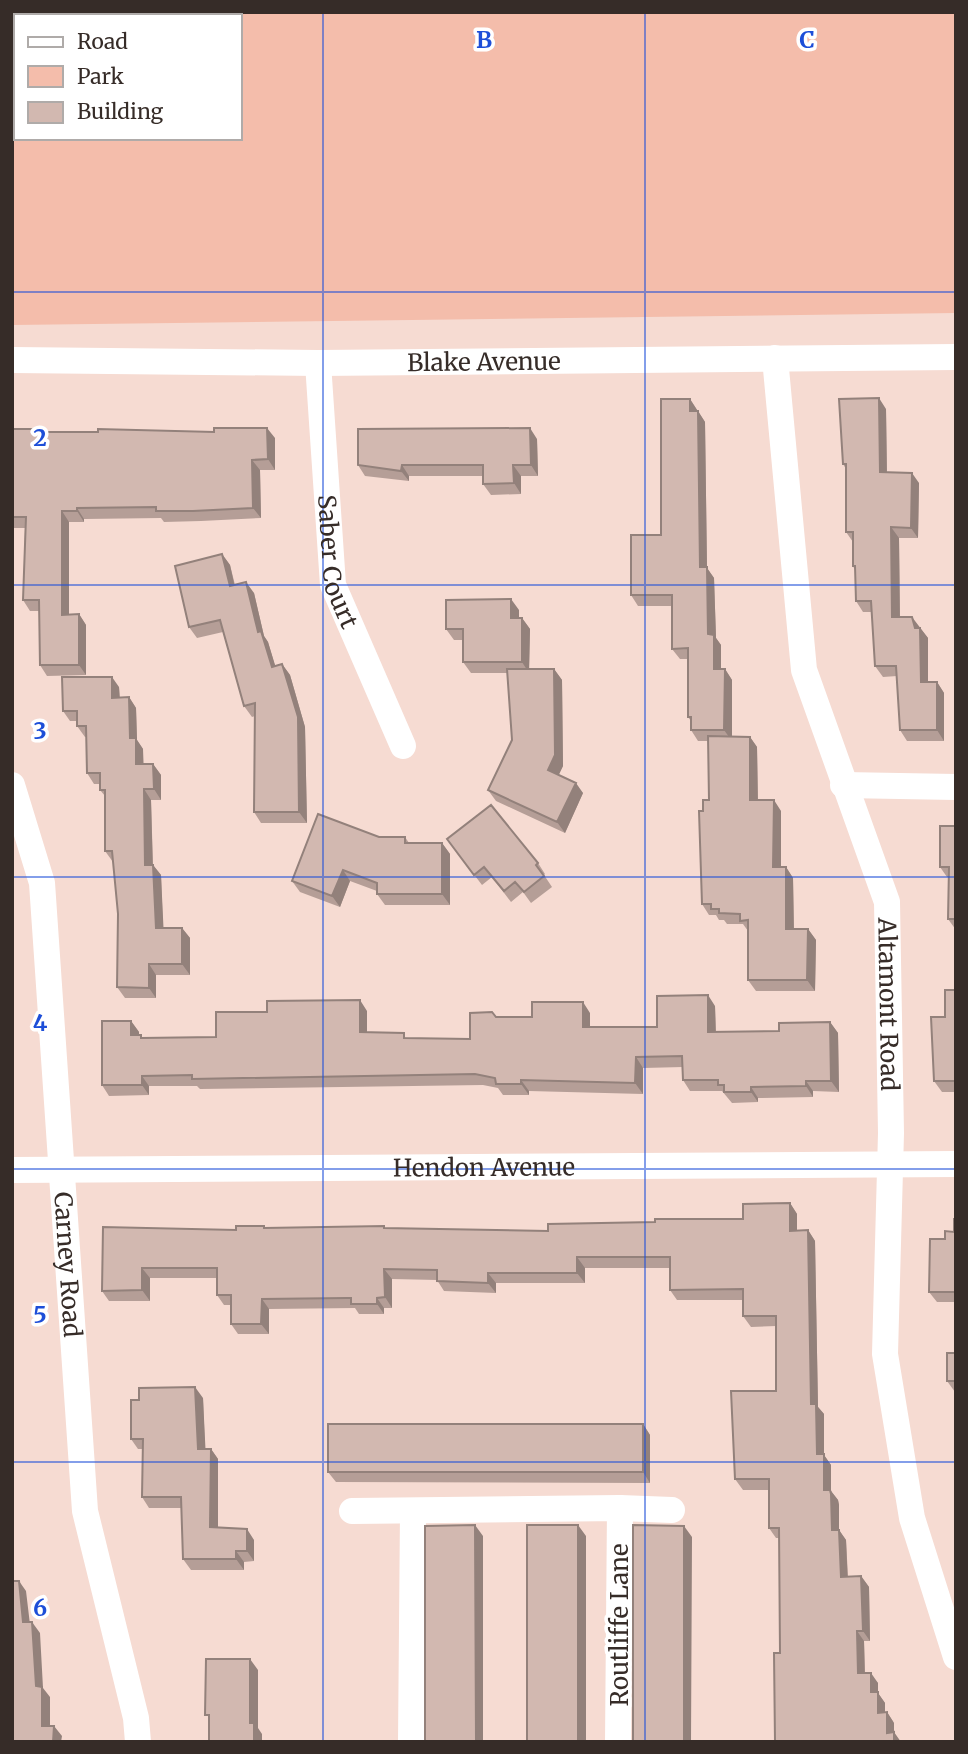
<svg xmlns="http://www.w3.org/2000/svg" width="968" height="1754" viewBox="0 0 968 1754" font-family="Merriweather,serif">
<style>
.green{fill:#f4bdab;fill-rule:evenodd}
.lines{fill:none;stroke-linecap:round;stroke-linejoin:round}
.minor{stroke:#fff;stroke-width:26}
.wall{fill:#b59e97}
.shaded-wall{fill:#93817b}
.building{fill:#d2b8b0;stroke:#93817b;stroke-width:2}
.grid{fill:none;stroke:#1d4ed8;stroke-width:2;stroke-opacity:0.55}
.labels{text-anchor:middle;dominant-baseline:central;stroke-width:7;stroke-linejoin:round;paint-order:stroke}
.street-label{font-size:24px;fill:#362c28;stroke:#fff}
.grid-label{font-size:23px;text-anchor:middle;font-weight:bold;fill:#1d4ed8;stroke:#fff;stroke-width:7;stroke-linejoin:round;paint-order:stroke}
</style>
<rect width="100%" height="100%" fill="#f6dbd2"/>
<path class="green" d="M12 12H956V313L12 325ZM16 16H240V138H16Z"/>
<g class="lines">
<g class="minor">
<path id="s1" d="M775 358 804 670 887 902 891 1133 885 1354 912 1518 956 1657"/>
<path id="s2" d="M12 360 318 363 956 357"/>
<path id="s3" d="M318 363 333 585 403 746"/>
<path id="s4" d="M12 785 42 883 85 1511 136 1718 138 1742"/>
<path d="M843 785 956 787"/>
<path id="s5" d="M12 1170 956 1164"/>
<path d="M620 1508 672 1510"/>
<path d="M352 1511 620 1508 618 1742"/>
<path d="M411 1742 413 1511"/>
</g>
</g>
<path class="wall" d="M690 399 705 422 707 568 714 578 716 638 721 645V669H725L732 680V737H750L757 747 758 800 781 811V867H786L793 878 794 929H808L816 940 815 991H756L748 980V931L743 924H727L724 920H719L716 915H709L702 904 703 811 709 800 708 741H698L691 730V721L688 717V659H680L672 649V606H638L631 595 661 535Z
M886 409 887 472 919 483 918 538H899L900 617 920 628 928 638V682H937L944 693V741H907L900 730 897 676 883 677 875 666 872 612H863L856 601 855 570 853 566V542L846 532V469L843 464Z
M12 429 36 432 275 438V470H260L261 518 201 521 164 522 161 518 84 519V522H69V615L79 614 86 625V675L47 676 40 665 39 611H30L23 600 25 528H12Z
M537 439 538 476H521V494L491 495 483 484V476H409V481L365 476 358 465Z
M222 554 230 565 235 585 254 593 264 636 268 642 275 666 282 664 290 675 305 727 307 823H261L254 812 255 716 252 717 244 706 223 632 197 638 189 627Z
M519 610V618H522L530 629 529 669H554L562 680 563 766 558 775 583 793 565 833 496 801 488 790 512 740 508 673H471L463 662V640H454L446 629Z
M119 687 120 698 129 697 136 708 137 740 143 749V764H153L161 775V800H151L153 865 161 875 163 928H182L190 938V975H156V998H125L117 987 118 914 113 862 105 851V796L100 790V784H94L87 773 86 737H85L77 726V721H70L63 711Z
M956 826V930L948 919 949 877H947L940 867Z
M379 837H405L409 843H442L450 854V905H385L377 894V891L350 881 340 907 300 892 292 881Z
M447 839 538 863 545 874 544 875 552 887 531 903 523 892 511 902 492 877 482 885Z
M956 990V1092H942L934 1081 945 1017Z
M715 1006 716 1032 779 1031 830 1022 838 1033 839 1092 813 1091V1097L758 1098V1102L732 1103 722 1091H690L683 1080V1067L643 1068V1094L529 1091V1095H503L498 1088 483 1085 200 1089 197 1086H149V1095L109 1096 102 1085 131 1021 139 1032V1035L143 1038 216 1037 367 1011V1032L408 1038 470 1039 496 1017H532L590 1013V1027H657Z
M790 1203 797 1214V1230H808L815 1241 818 1407 824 1414V1455L831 1465V1491L838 1500 839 1505V1530L846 1540 848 1577 861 1576 869 1587 870 1641H864L865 1673 878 1683V1693L885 1703V1713L887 1712 894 1723 780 1653 779 1538H776L769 1528V1490H743L735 1479 776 1391V1326L751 1327 743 1316V1300H677L670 1290V1268H585V1283H496V1293L444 1291 437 1280 392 1279V1308H384V1314H359L355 1308 269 1309V1334H238L231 1324V1305H224L217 1295V1278H150V1301H109L102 1291 103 1227 236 1230 264 1226 266 1228 384 1226 385 1228 548 1231 655 1222 743 1219Z
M956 1219V1302H937L929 1292 945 1239 954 1232Z
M956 1353V1392H955L947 1381Z
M203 1398 205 1449H211L218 1459V1527L254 1540V1561L244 1562V1570H191L183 1559 181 1508H149L142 1497V1449H138L131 1439Z
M643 1424 650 1435V1483L336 1482 328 1472Z"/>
<path class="shaded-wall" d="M879 398 886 409 887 483 880 472Z
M690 399 697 410V422L690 411Z
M698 411 705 422 707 568 714 578 716 638 721 645V680L714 669 700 567Z
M267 428 275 438V470L268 459Z
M530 428 537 439 538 476 531 465Z
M252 460 260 470 261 518 253 508Z
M402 465 409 476V481L401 471Z
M513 465 521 476V494L514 483Z
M912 473 919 483 918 538 911 528Z
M77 508 84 519V522L77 511Z
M62 511 69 522V625L62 615Z
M891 527 899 538 900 628 892 617Z
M222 554 230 565 237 597 230 586Z
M246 582 254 593 264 636 268 642 279 678 272 667 258 632Z
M511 599 519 610V628L511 618Z
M79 614 86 625V675L79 665Z
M912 617 928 638V693L921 682 915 628Z
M522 618 530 629 529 673 522 662Z
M282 664 290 675 305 727 307 823 299 812Z
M554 669 562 680 563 766 556 781 548 770Z
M725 669 732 680V741L724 730Z
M112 677 119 687 120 708 112 698Z
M937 682 944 693V741L937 730Z
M129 697 136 708 137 740 143 749 144 775 136 764 130 738Z
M750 737 757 747 758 811 750 800Z
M153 764 161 775V800L154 789Z
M576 783 583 793 565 833 557 822Z
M144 789 151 800 153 876 145 865Z
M774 800 781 811V878L773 867Z
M442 843 450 854V905L442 894Z
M153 865 161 875 164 939 156 928Z
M786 867 793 878 794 940 786 929Z
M343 870 350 881 340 907 332 896Z
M182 928 190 938V975L182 964Z
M808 929 816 940 815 991 807 980Z
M149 964 156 975V998L149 988Z
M708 995 715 1006 716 1043 708 1032Z
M360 1000 367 1011V1043L360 1032Z
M583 1002 590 1013V1037L583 1027Z
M131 1021 139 1032V1046L131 1035Z
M830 1022 838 1033 839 1092 831 1081Z
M636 1057 643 1068V1094L635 1083Z
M142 1076 149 1086V1095L142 1085Z
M521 1080 529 1091V1095L521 1084Z
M806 1081 813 1091V1097L806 1086Z
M751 1087 758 1098V1102L751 1092Z
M790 1203 797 1214V1241L790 1231Z
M808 1230 815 1241 818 1407 824 1414V1455L831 1465V1491L838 1500 839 1505V1540L832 1530 817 1454 811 1404Z
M577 1257 585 1268V1283L577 1273Z
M142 1268 150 1278V1301L142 1290Z
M384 1269 392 1279V1308L385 1297Z
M488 1273 496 1283V1293L488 1283Z
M377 1298 384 1308V1314L377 1304Z
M262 1299 269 1309V1334L261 1324Z
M195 1387 203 1398 206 1460 198 1449Z
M643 1424 650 1435V1483L643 1472Z
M211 1449 218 1459V1538L210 1527Z
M475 1525 483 1536V1742H476Z
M578 1525 586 1536V1742H578Z
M684 1526 692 1537 691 1742H684Z
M247 1529 254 1540V1561L247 1551Z
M839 1530 846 1540 848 1587 841 1577Z
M236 1551 244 1562V1570L236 1559Z
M861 1576 869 1587 870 1641 863 1631Z
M19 1581 26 1591 31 1633 23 1622Z
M32 1622 40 1633 43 1688 50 1697V1737L42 1726 36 1686Z
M857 1631 864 1641 865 1683 858 1673Z
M250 1659 258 1670V1728L262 1734V1742H254L250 1723Z
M871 1673 878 1683V1693L885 1703V1723L878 1713 871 1692Z
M887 1712 894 1723V1742L887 1733Z
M54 1726 62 1736 61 1742H53Z
M894 1732 901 1742H894Z"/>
<path class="building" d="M879 398 880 472 912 473 911 528 891 527 892 617H912L915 628H920L921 682H937V730H900L896 666H875L871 601H856L855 566H853V532H846V464H843L839 399Z
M661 399H690V411H698L700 567H707L708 634 714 635V669H725L724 730H691V717H688V648L672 649V595H631V535H661Z
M214 428H267L268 459 252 460 253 508 193 511H156V507L77 508V511H62V615L79 614V665H40L39 600H23L26 517H12V429H33V432H98V429L214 432Z
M530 428 531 465H513L514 483 483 484V465H402L401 471 358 465V429Z
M222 554 230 586 246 582 258 632 261 631 272 667 282 664 298 717 299 812H254L255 703 244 706 220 620 189 627 175 566Z
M511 599V618H522V662H463V629H446V600Z
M507 669H554L555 755 548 770 576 783 557 822 488 790 512 740Z
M62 677H112V698L129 697 130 738H136V764H153L154 789H144L145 865H153L156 928H182V964H149V988L117 987 118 914 112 851H105V790H100V773H87L86 726H77V711H63Z
M708 736 750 737V800H774L773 867H786V929H808L807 980H748V920L740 921V914L719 913V909H711V904H702L699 811H703V800H709Z
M491 805 538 863 536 865 544 876 524 892 515 882 504 891 484 867 474 875 447 839Z
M318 814 379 837H405V843H442V894H377V883L343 870 332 896 292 881Z
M940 826H956V919H948L949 867H940Z
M945 990H956V1081H934L931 1017H945Z
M708 995V1032L779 1031V1023L830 1022 831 1081H806V1086L751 1087V1092H724V1085H718V1080H683L682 1056 636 1057 635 1083 521 1080V1084H496L495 1078 475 1074 192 1079V1075L142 1076V1085H102V1021H131V1035H141V1038L216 1037V1012H267V1001L360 1000V1032L404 1033V1038L470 1039V1013L492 1012 496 1017H532V1002H583V1027H657V996Z
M790 1203V1231L808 1230 811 1404H816L817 1454H824V1490H830L831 1494 832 1530H839L841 1577 861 1576 863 1631H857L858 1673H871V1692H878V1713L887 1712V1733L894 1732V1742H775L774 1653H780L779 1528H769V1479H735L731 1391H776V1316H743V1289L670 1290V1257H577V1273H488V1283L437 1281V1270L384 1269 385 1297 377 1298V1304H351V1298H347L262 1299 261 1324H231V1295H217V1268H142V1290L102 1291 103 1227 236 1230V1226H264V1228L384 1226V1228L548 1231V1224L655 1222V1219H743V1204Z
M954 1219H956V1292H929L930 1239H945V1231L954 1232Z
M947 1353H956V1381H947Z
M195 1387 198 1449H211L210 1527 247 1529V1551H236V1559H183L181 1497H142L143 1439H131V1400H139V1388Z
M328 1424H643V1472H328Z
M475 1525 476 1742H425V1526Z
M527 1525H578V1742H527Z
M633 1525 684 1526V1742H633Z
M12 1581H19L23 1622H32L36 1686 42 1687V1726H54L53 1742H12Z
M206 1659H250V1723H254V1742H209V1715H205Z"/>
<path class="grid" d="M323 12V1742M645 12V1742M12 292H956M12 585H956M12 877H956M12 1169H956M12 1462H956"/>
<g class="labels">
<g class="street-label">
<text stroke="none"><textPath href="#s2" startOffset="472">Blake Avenue</textPath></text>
<text stroke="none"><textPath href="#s3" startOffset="200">Saber Court</textPath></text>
<text stroke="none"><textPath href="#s1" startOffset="662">Altamont Road</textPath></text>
<text stroke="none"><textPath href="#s5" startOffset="472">Hendon Avenue</textPath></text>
<text stroke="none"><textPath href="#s4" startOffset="485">Carney Road</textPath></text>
<text transform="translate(619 1625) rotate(-90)">Routliffe Lane</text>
</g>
</g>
<g class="grid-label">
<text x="484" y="48">B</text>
<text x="807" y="48">C</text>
<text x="40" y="446">2</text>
<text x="40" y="739">3</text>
<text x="40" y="1031">4</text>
<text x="40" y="1323">5</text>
<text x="40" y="1616">6</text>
</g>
<rect width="968" height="1754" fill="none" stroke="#362c28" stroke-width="28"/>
<rect x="14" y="14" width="228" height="126" fill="#ffffff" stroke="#afaba9" stroke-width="2"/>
<rect x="28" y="37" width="35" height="10" fill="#ffffff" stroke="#afaba9" stroke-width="2"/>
<text x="77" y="49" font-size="21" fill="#362c28">Road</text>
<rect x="28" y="66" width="35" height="21" fill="#f4bdab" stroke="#afaba9" stroke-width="2"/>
<text x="77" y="84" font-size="21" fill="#362c28">Park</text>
<rect x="28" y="102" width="35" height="21" fill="#d2b8b0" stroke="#afaba9" stroke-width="2"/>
<text x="77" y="119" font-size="21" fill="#362c28">Building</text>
</svg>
